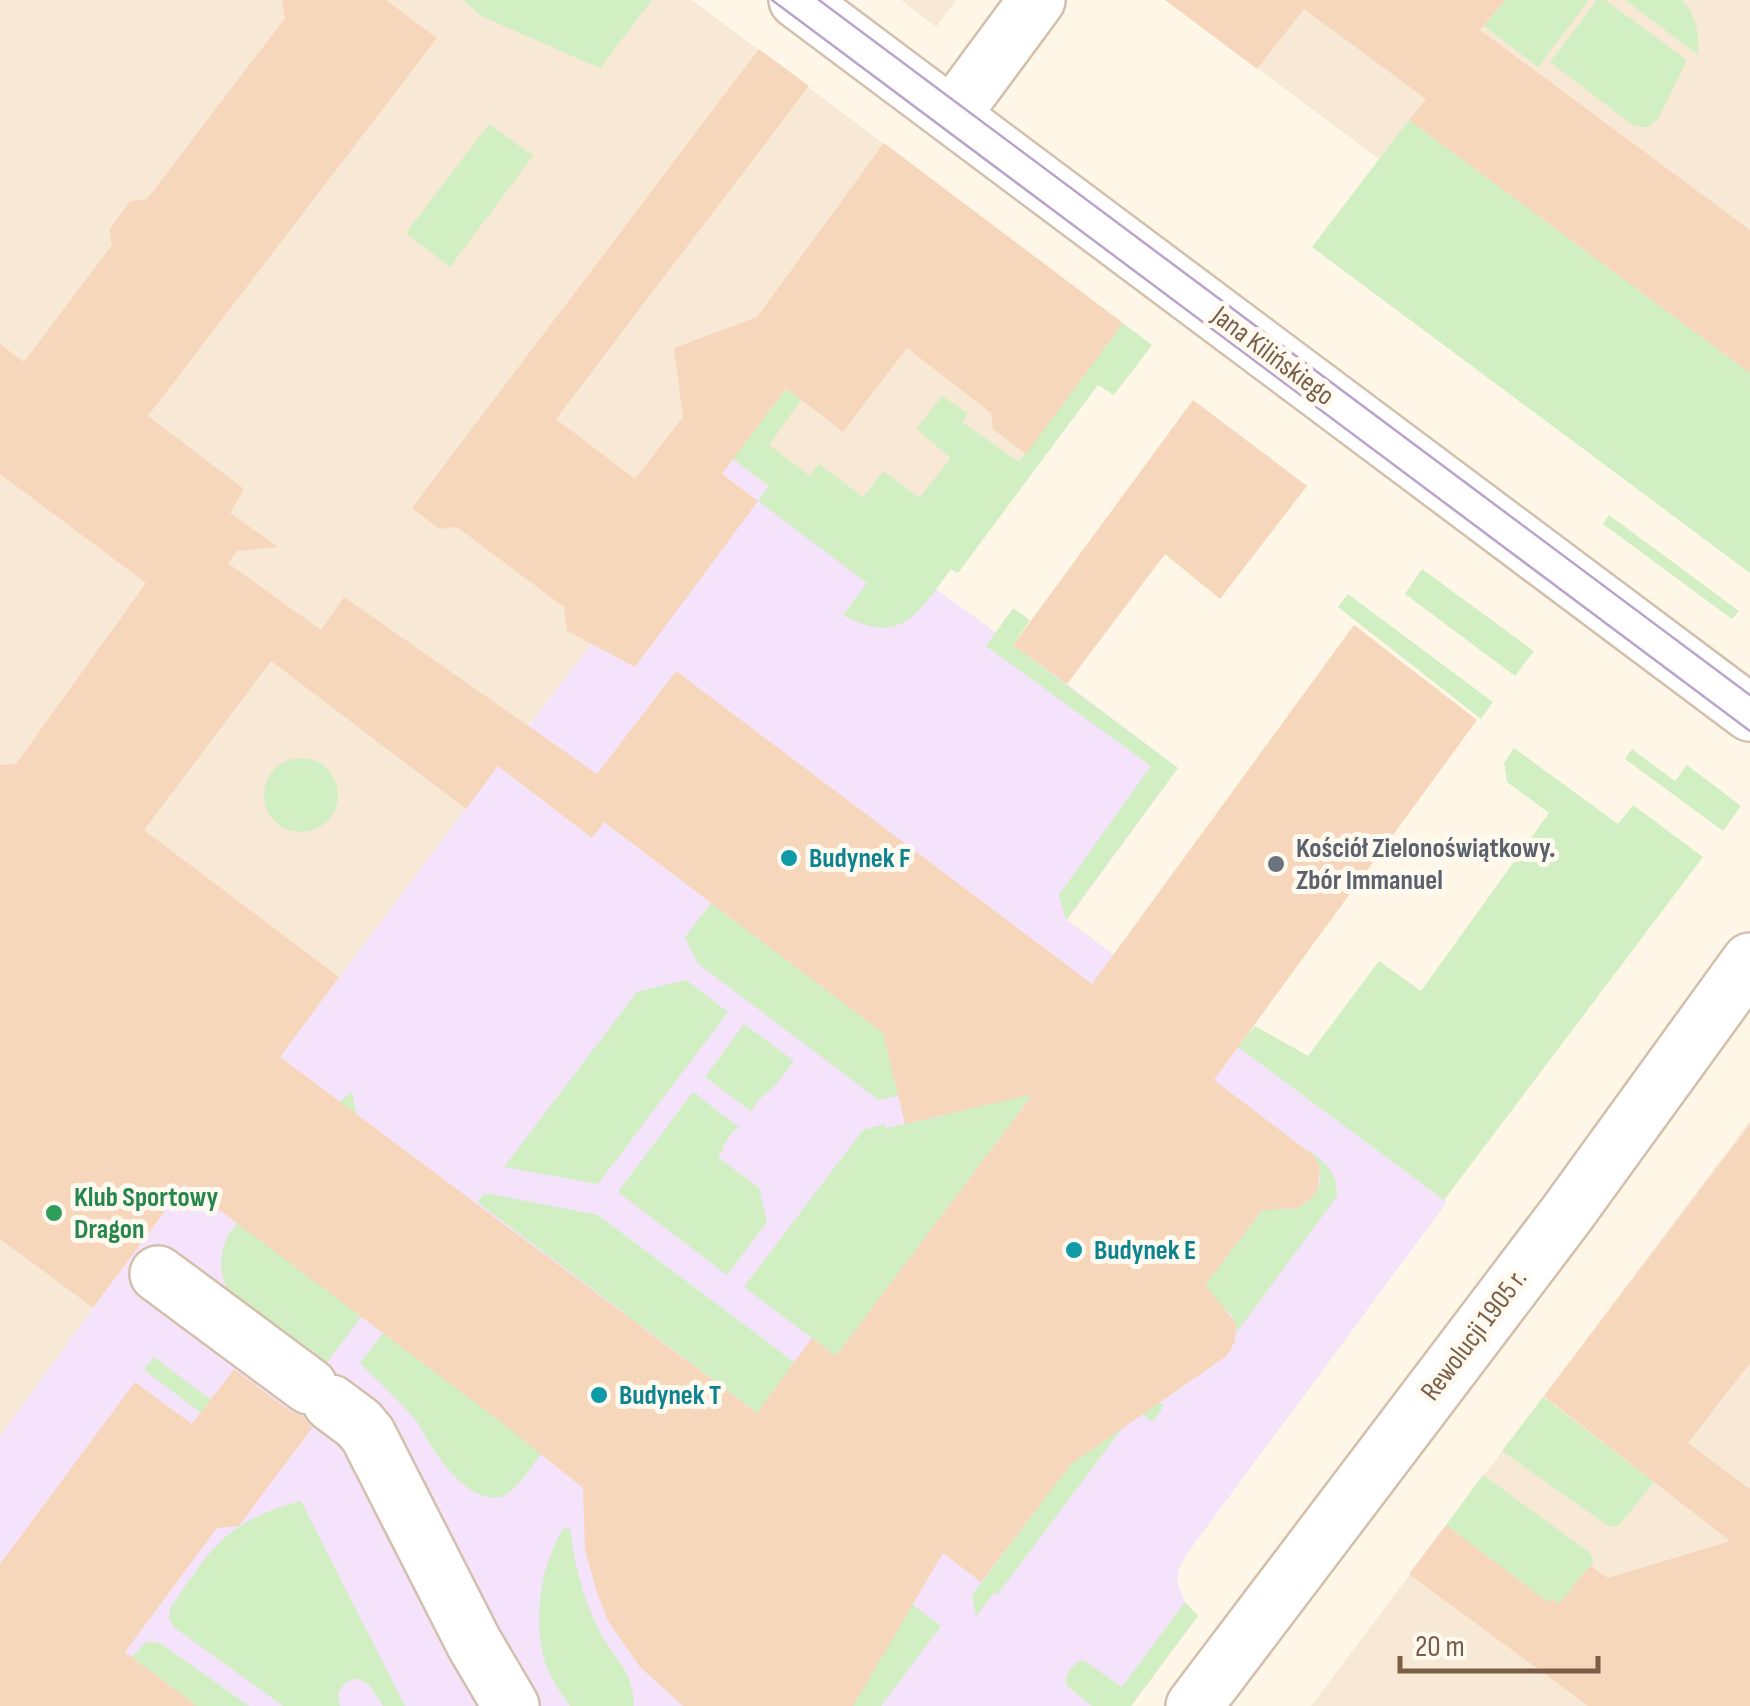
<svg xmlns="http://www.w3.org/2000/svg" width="1750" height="1706" viewBox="0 0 1750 1706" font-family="'Sofia Sans Condensed',sans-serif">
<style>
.residential{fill:#f7e9d5}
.education{fill:#f4e3fb}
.green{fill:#d2eec3}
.building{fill:#f7d7bc;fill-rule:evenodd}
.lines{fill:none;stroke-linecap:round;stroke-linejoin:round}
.minor-casing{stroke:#d3bfab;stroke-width:60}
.minor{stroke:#fff;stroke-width:55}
.tram{stroke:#bba3cb;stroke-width:2.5}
.culture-dot{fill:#0f9aa8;stroke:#fffaf0;stroke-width:4}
.worship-dot{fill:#6b7280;stroke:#fffaf0;stroke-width:4}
.leisure-dot{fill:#2e9e5b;stroke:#fffaf0;stroke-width:4}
.labels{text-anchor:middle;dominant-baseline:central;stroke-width:10;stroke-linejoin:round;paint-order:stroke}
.street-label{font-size:28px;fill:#7c5d48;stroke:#fffaf0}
.worship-label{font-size:28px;font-weight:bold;fill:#5b616d;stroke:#fffaf0;text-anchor:start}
.culture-label{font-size:28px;font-weight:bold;fill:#0d838f;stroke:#fffaf0;text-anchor:start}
.leisure-label{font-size:28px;font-weight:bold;fill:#27864d;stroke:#fffaf0;text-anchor:start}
</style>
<rect width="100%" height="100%" fill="#fef7e7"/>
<path class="residential" d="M0 0H692L1123 323 1026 454 910 600 733 460 499 764 294 1039 0 818Z
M901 0H956L936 27Z
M1166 0H1750V373L1410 121 1379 159Z
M1750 1121V1706H1311Z
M0 1239 93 1308 0 1436Z"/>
<path class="education" d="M733 459 769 487 936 589 1071 687 1178 768 1067 920 1447 1202 1186 1555 1179 1569 1177 1582 1185 1602 1198 1616 1131 1706H0V1436L139 1245 466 808Z"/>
<path class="green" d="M463 0H652L600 68 483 17Z
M1505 0H1589L1538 67 1484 26Z
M1597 0H1605L1687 60 1658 119 1647 127 1634 126 1550 62Z
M1625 0H1682C1697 16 1699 34 1698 55Z
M1409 120 1750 373V573L1312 247Z
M489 124 533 156 450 267 406 233Z
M1123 323 1152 345 1114 395 1098 385 958 573 951 569C918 613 902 647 843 615L867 583 758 501 769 486 733 459 786 389 801 400 769 445 810 476 819 464 863 497 884 471 919 498 951 458 916 429 942 396 968 413 962 422 1019 462Z
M1609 515 1739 611 1732 619 1603 524Z
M1422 569 1534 651 1515 676 1405 594Z
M1348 594 1493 702 1481 719 1338 607Z
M1013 608 1030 620 1013 645 1178 768 1066 920 1059 895 1151 766 986 646Z
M1514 748 1618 824 1633 805 1703 857 1444 1200 1183 1006 1240 1044 1255 1026 1308 1056 1379 961 1421 991 1549 813 1507 782 1504 763Z
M1632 749 1675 781 1687 765 1741 806 1723 831 1625 759Z
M264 795a37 37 0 1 1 74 0a37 37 0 1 1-74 0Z
M711 903 944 1079 932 1087 879 1100 697 963 685 937Z
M686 980 728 1012 598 1184 504 1167 637 992Z
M744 1024 794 1061C787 1070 780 1081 771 1089 763 1097 755 1100 752 1112L705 1077Z
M1041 1083 836 1356 744 1287 863 1130 885 1124 886 1128 942 1116 956 1108Z
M352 1092 356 1113 261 1240 362 1316 321 1370 233 1302C220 1276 217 1262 228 1235L317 1119Z
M693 1092 740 1128 735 1129 723 1146 724 1148 718 1157 759 1188 767 1222 727 1275 618 1192Z
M1304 1148C1325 1161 1337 1171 1337 1196L1237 1332 1232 1315 1201 1290 1267 1204C1275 1206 1282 1210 1291 1209 1311 1207 1324 1186 1319 1167 1317 1159 1311 1153 1304 1148Z
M485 1193 598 1215 818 1380 780 1430 639 1324 612 1359 601 1350 626 1314 477 1202Z
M383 1333 549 1443C538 1456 518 1491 503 1496 474 1506 445 1467 431 1446 425 1437 421 1427 415 1419 398 1399 378 1382 360 1363Z
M154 1357 267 1442 258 1456 144 1370Z
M1132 1382 1164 1406 1153 1422 1136 1410 997 1595 994 1593 976 1616 972 1595Z
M1543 1397 1654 1482 1619 1525 1610 1527 1502 1451Z
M1483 1475 1590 1553 1594 1561 1559 1604 1552 1599 1548 1602 1446 1525Z
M301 1501 405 1706H383L369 1685 356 1678 345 1683 338 1693 340 1706H283L175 1628C169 1621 167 1616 171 1607 186 1586 200 1562 218 1544 239 1522 273 1508 301 1501Z
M564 1528 570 1529C575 1565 582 1596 598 1628 613 1659 633 1668 634 1706H570C561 1693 551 1680 546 1665 532 1623 540 1565 564 1528Z
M909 1602 941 1626 881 1706H830Z
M1185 1602 1198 1616 1131 1706H1092L1066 1685C1064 1674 1073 1663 1083 1660L1122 1687Z
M147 1641 160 1643 249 1706H197L132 1657Z"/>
<path class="building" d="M282 0H386L437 38 148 416 244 489 230 513 278 547 237 551 228 563 321 630 344 597 597 774 676 671 1092 984 1354 625 1477 720 1214 1080 1314 1156 1320 1169 1317 1192 1306 1203 1297 1208 1262 1210 1205 1285 1236 1323 1235 1341 1231 1349 1225 1357 1071 1464 981 1582 943 1553 853 1706H683L640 1667 608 1621 597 1593 585 1550 583 1488 501 1422 185 1184 93 1308 0 1239V765L16 764 146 583 0 474V344L24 362 112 245 109 230 130 201 147 199 285 18ZM271 661 466 809 498 766 592 838 604 822 883 1033 905 1124 1033 1094 836 1356 812 1338 757 1413 280 1057 339 977 144 830Z
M1165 0H1505L1480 30 1750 230V373L1409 120 1426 99 1304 9 1257 69Z
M759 49 809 86 556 419 635 479 683 417 674 348 757 317 884 143 1123 323 1026 454 993 429 991 413 907 348 843 432 786 388 722 474 758 501 635 667 567 631 564 607 457 527 439 529 412 508Z
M1193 400 1307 486 1220 599 1165 554 1067 684 1013 645Z
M1750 1124V1363L1688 1443 1750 1489V1706H1588L1409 1574 1446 1525 1548 1602 1552 1599 1559 1604 1590 1566 1608 1578 1730 1541 1544 1396Z
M234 1369 290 1411 303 1416 312 1428 239 1526 217 1528 125 1652 197 1706H0V1564L135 1382 192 1424Z"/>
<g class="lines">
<defs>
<path id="minor" d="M797 0 1750 713
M952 115 1037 0
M158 1274 309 1386
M331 1403 359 1424 368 1435 474 1643 511 1706
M1194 1706 1566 1215 1750 961"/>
</defs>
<use href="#minor" class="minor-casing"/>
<use href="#minor" class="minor"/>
<path class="tram" d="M772 0 1750 731
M819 0 1750 695"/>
</g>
<g class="culture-dot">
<circle cx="789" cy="858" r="10"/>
<circle cx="1074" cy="1250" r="10"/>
<circle cx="599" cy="1395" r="10"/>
</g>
<circle class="worship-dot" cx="1276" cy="864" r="10"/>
<circle class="leisure-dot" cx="54" cy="1213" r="10"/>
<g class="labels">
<g class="street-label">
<text transform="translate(1273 356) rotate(37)">Jana Kilińskiego</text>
<text transform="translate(1474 1335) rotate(-53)">Rewolucji 1905 r.</text>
</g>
<g class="worship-label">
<text x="1296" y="848">Kościół Zielonoświątkowy.<tspan x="1296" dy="32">Zbór Immanuel</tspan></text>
</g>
<g class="culture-label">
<text x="809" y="858">Budynek F</text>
<text x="1094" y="1250">Budynek E</text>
<text x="619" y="1395">Budynek T</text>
</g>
<g class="leisure-label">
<text x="74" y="1197">Klub Sportowy<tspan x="74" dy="32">Dragon</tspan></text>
</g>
</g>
<path d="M1400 1656v15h198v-15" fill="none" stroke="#7c5d48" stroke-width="5"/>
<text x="1415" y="1656" font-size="30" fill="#7c5d48" stroke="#fffaf0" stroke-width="8" paint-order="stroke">20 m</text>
</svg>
